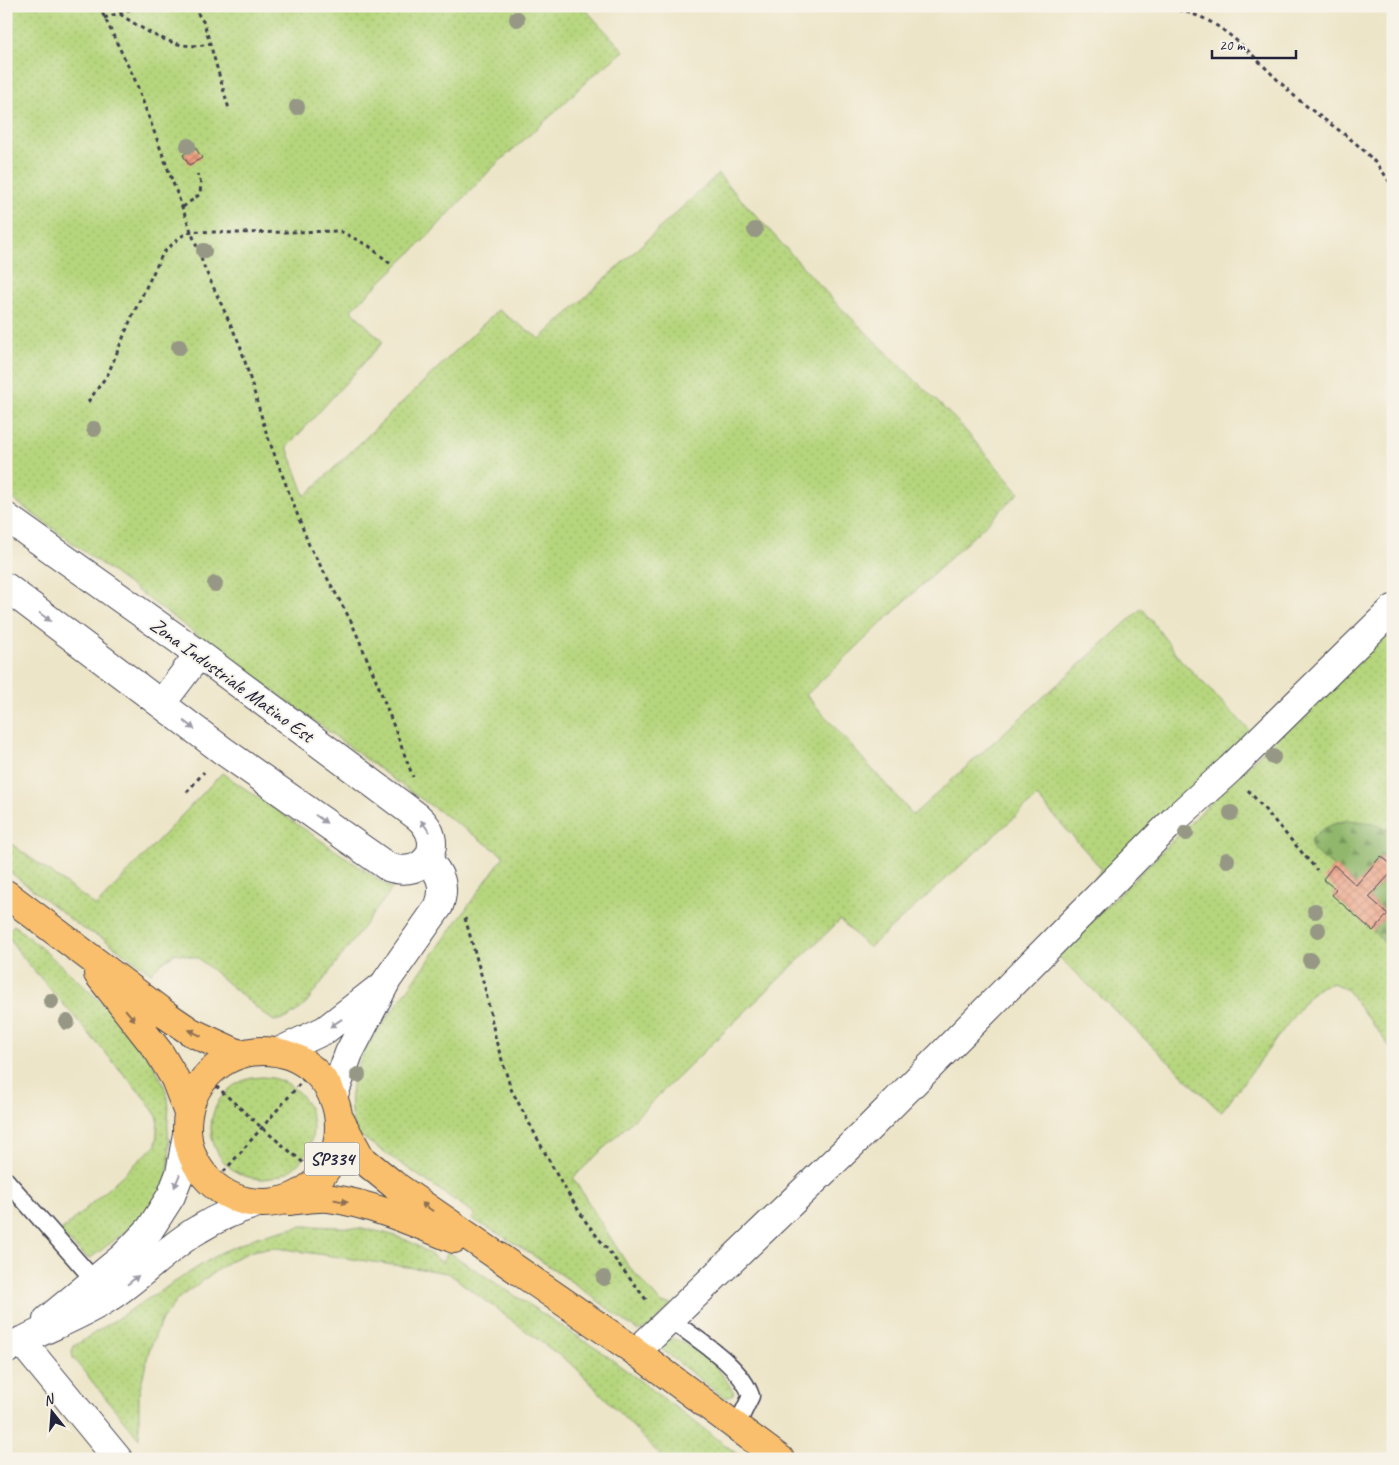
<svg xmlns="http://www.w3.org/2000/svg" width="1399" height="1465" viewBox="0 0 1399 1465" font-family="Caveat,sans-serif">
<style>
.grass{fill:url(#grass-dots);stroke:#6c7c5c}
.forest{fill:url(#forest-firs);stroke:#596c54}
.building{fill:url(#building-cross-hatch)}
.lines{fill:none;stroke-linecap:round;stroke-linejoin:round}
.service-casing{stroke:#403f50;stroke-width:19}
.minor-casing{stroke:#403f50;stroke-width:30}
.tertiary-casing{stroke:#403f50;stroke-width:30}
.primary-casing{stroke:#403f50;stroke-width:30}
.path{stroke:#403f50;stroke-width:3;stroke-dasharray:4 4;stroke-linecap:butt}
.service{stroke:#fff;stroke-width:16}
.minor{stroke:#fff;stroke-width:28}
.tertiary{stroke:#fff;stroke-width:28}
.primary{stroke:#f9bf6c;stroke-width:28}
.tree{fill:#969785}
.oneway{fill:#9c9ca7}
.oneway2{fill:#8e7054}
.labels{text-anchor:middle;dominant-baseline:central;stroke-width:4;stroke-linejoin:round;paint-order:stroke}
.shield{fill:#f7f3e8;stroke:#62616f;stroke-width:1}
.shield-label{font-size:19px;font-weight:bold;fill:#22223b}
.street-label{font-size:20px;fill:#22223b;stroke:#f7f3e8}
</style>
<defs>
<pattern id="grass-dots" width="8" height="8" patternUnits="userSpaceOnUse" patternTransform="scale(1.25)"><rect width="8" height="8" fill="#b6d67d"/><path d="M2 2h.1M6 6h.1" fill="none" stroke="#9cb76d" stroke-width="1.8" stroke-linecap="round"/></pattern>
<pattern id="forest-firs" width="22" height="20" patternUnits="userSpaceOnUse" patternTransform="scale(1.25)"><rect width="22" height="20" fill="#90b76c"/><path d="M5 1l3.5 6h-7zM16 11l3.5 6h-7z" fill="#75945a"/></pattern>
<pattern id="building-cross-hatch" width="8" height="8" patternUnits="userSpaceOnUse" patternTransform="scale(1.25)"><rect width="8" height="8" fill="#ee9f81"/><path d="M0 0l8 8M0 8l8-8" fill="none" stroke="#c0816b"/></pattern>
</defs>
<rect width="100%" height="100%" fill="#f7f3e8"/>
<filter id="ink" filterUnits="userSpaceOnUse"><feTurbulence type="fractalNoise" baseFrequency=".02" numOctaves="2"/><feDisplacementMap in="SourceGraphic" scale="10" xChannelSelector="R" yChannelSelector="G"/><feConvolveMatrix kernelMatrix="1 2 1 2 8 2 1 2 1" color-interpolation-filters="sRGB"/></filter>
<filter id="wash" filterUnits="userSpaceOnUse"><feTurbulence type="fractalNoise" baseFrequency=".0096" numOctaves="4" result="noise"/><feDisplacementMap in="SourceGraphic" scale="20" xChannelSelector="R" yChannelSelector="G"/><feGaussianBlur stdDeviation="1.12" result="paint"/><feColorMatrix in="noise" values="0 0 0 0 0 0 0 0 0 0 0 0 0 0 0 0 0 1.4 0 .05"/><feComposite in="paint" operator="in"/></filter>
<g filter="url(#wash)">
<rect width="100%" height="100%" fill="#ede5c8"/>
<path class="grass" d="M6 6H582L624 51 590 78 553 114 492 168 425 239 351 310 383 342 287 447 305 496 498 310 540 339 718 174 835 302 959 423 1019 493 806 695 913 815 1142 608 1180 659 1251 732 1075 905 1102 869 1037 797 869 948 840 920 573 1178 627 1264 662 1304H672L652 1326 638 1331C582 1289 534 1252 472 1219L475 1214 353 1131C348 1093 350 1081 367 1046L504 856 404 787 6 494Z
M1393 622V1051L1346 989 1333 983 1320 987 1309 996 1221 1112 1057 955Z
M222 773 392 889 303 1007 287 1018 274 1021 264 1014 198 958 176 953 162 962 151 973 104 939 82 928 6 869V840L96 906Z
M14 925C57 962 158 1043 168 1100 170 1109 167 1120 168 1130 170 1153 172 1175 159 1196 144 1220 112 1242 89 1259L59 1233 156 1145 158 1118 147 1101 20 954 6 933Z
M211 1128a51 51 0 1 1 102 0a51 51 0 1 1-102 0Z
M302 1226C340 1227 382 1226 416 1245 425 1250 433 1257 442 1262L448 1252 603 1353 744 1459H664L575 1367 448 1273 277 1248 255 1250 231 1260 179 1298 162 1319 149 1351 139 1393V1439L73 1358 72 1351 74 1346 220 1253 257 1237Z
M668 1337C696 1344 720 1367 734 1393L730 1397H723L656 1345Z"/>
<path class="forest" d="M1348 820 1374 823 1393 832V866L1356 885 1313 850 1310 841C1320 828 1332 824 1348 820Z
M1393 871V951L1373 931 1388 914 1369 897Z"/>
<g id="blocks">
<path class="building" d="M195 147 202 158 189 165 183 155Z
M1381 856 1393 866V871L1369 897 1388 914 1373 931 1332 895 1336 890 1323 879 1334 865 1356 885Z"/>
</g>
</g>
<g filter="url(#ink)">
<use href="#blocks" fill-opacity="0" stroke="#403f50" stroke-width="1"/>
<g class="lines">
<defs>
<path id="service" d="M6 1180 100 1287
M671 1320C696 1339 741 1365 751 1396L736 1427"/>
<path id="minor" d="M21 1341 118 1459
M636 1352 869 1128 1177 817 1230 769 1393 609"/>
<path id="tertiary" d="M6 517 199 654 418 817C448 843 426 880 388 867L222 750 6 587
M161 704 199 654
M278 1052 325 1030 375 991
M333 1097 349 1053 387 980 439 906C446 886 441 874 427 859
M47 1320 123 1257 150 1229 171 1196 180 1173 187 1134
M6 1350C39 1330 76 1319 108 1298 140 1278 166 1248 199 1229 218 1217 238 1209 258 1203"/>
<path id="primary" d="M6 894 166 1015 191 1032 239 1054
M98 974 159 1052 175 1079 188 1113
M187 1127a76 76 0 1 1 152 0a76 76 0 1 1-152 0Z
M339 1118 361 1158 393 1184 636 1352 780 1459
M289 1201C301 1200 316 1197 328 1198 372 1204 413 1222 454 1239"/>
</defs>
<use href="#service" class="service-casing"/>
<use href="#minor" class="minor-casing"/>
<use href="#tertiary" class="tertiary-casing"/>
<use href="#primary" class="primary-casing"/>
<path class="path" d="M99 6 135 80 205 269 240 345 267 435 309 545 351 621 377 682 413 777
M193 6 204 23 229 109
M1163 6C1177 10 1194 13 1207 20 1242 39 1269 74 1299 100 1335 130 1369 145 1393 188
M120 14C145 31 180 54 211 43
M104 18 141 6
M183 207 200 194 201 183 197 174
M88 402 108 374 133 314 163 253 180 237 192 231 236 233 340 231 369 246 392 265
M1248 790 1317 870
M187 792 204 772
M465 918 485 988 496 1041 511 1089 559 1179 586 1222 648 1302
M204 1075 262 1128 312 1170
M208 1190 310 1072"/>
<use href="#service" class="service"/>
<use href="#minor" class="minor"/>
<use href="#tertiary" class="tertiary"/>
<use href="#primary" class="primary"/>
</g>
<g class="tree">
<circle cx="517" cy="19" r="8"/>
<circle cx="297" cy="107" r="8"/>
<circle cx="188" cy="146" r="8"/>
<circle cx="755" cy="230" r="8"/>
<circle cx="204" cy="251" r="8"/>
<circle cx="179" cy="347" r="8"/>
<circle cx="94" cy="429" r="8"/>
<circle cx="215" cy="584" r="8"/>
<circle cx="1273" cy="757" r="8"/>
<circle cx="1231" cy="813" r="8"/>
<circle cx="1186" cy="833" r="8"/>
<circle cx="1227" cy="860" r="8"/>
<circle cx="1315" cy="911" r="8"/>
<circle cx="1318" cy="930" r="8"/>
<circle cx="1310" cy="960" r="8"/>
<circle cx="51" cy="1001" r="8"/>
<circle cx="67" cy="1022" r="8"/>
<circle cx="358" cy="1075" r="8"/>
<circle cx="604" cy="1278" r="8"/>
</g>
<defs><path id="oneway-solid" d="M-6-.8H1V-3.2L6.5 0L1 3.2V.8H-6Z" transform="scale(1.25)"/></defs>
<g class="oneway">
<use href="#oneway-solid" transform="translate(45 617) rotate(37)"/>
<use href="#oneway-solid" transform="translate(189 725) rotate(37)"/>
<use href="#oneway-solid" transform="translate(321 819) rotate(35)"/>
<use href="#oneway-solid" transform="translate(425 826) rotate(-126)"/>
<use href="#oneway-solid" transform="translate(336 1023) rotate(146)"/>
<use href="#oneway-solid" transform="translate(177 1181) rotate(112)"/>
<use href="#oneway-solid" transform="translate(133 1280) rotate(-38)"/>
</g>
<g class="oneway2">
<use href="#oneway-solid" transform="translate(130 1015) rotate(50)"/>
<use href="#oneway-solid" transform="translate(195 1033) rotate(-153)"/>
<use href="#oneway-solid" transform="translate(341 1201) rotate(11)"/>
<use href="#oneway-solid" transform="translate(427 1207) rotate(-145)"/>
</g>
</g>
<g class="labels">
<rect class="shield" x="304.5" y="1142.5" width="55" height="33" rx="4"/>
<g class="shield-label">
<text x="332" y="1159">SP334</text>
</g>
<g class="street-label">
<text transform="translate(232 680) rotate(36)">Zona Industriale Matino Est</text>
</g>
</g>
<rect width="1399" height="1465" fill="none" stroke="#f7f3e8" stroke-width="25"/>
<g transform="translate(52 1412) rotate(343)" stroke="#f7f3e8" stroke-width="4" paint-order="stroke">
<path d="M0-4L9 19L0 12L-9 19Z" fill="#22223b"/>
<text y="-8" font-size="14" font-weight="bold" text-anchor="middle" fill="#22223b">N</text>
</g>
<path d="M1212 50v8h84v-8" fill="none" stroke="#22223b" stroke-width="2.5"/>
<text x="1219" y="50" font-size="15" fill="#22223b" stroke="#f7f3e8" stroke-width="4" paint-order="stroke">20 m</text>
</svg>
